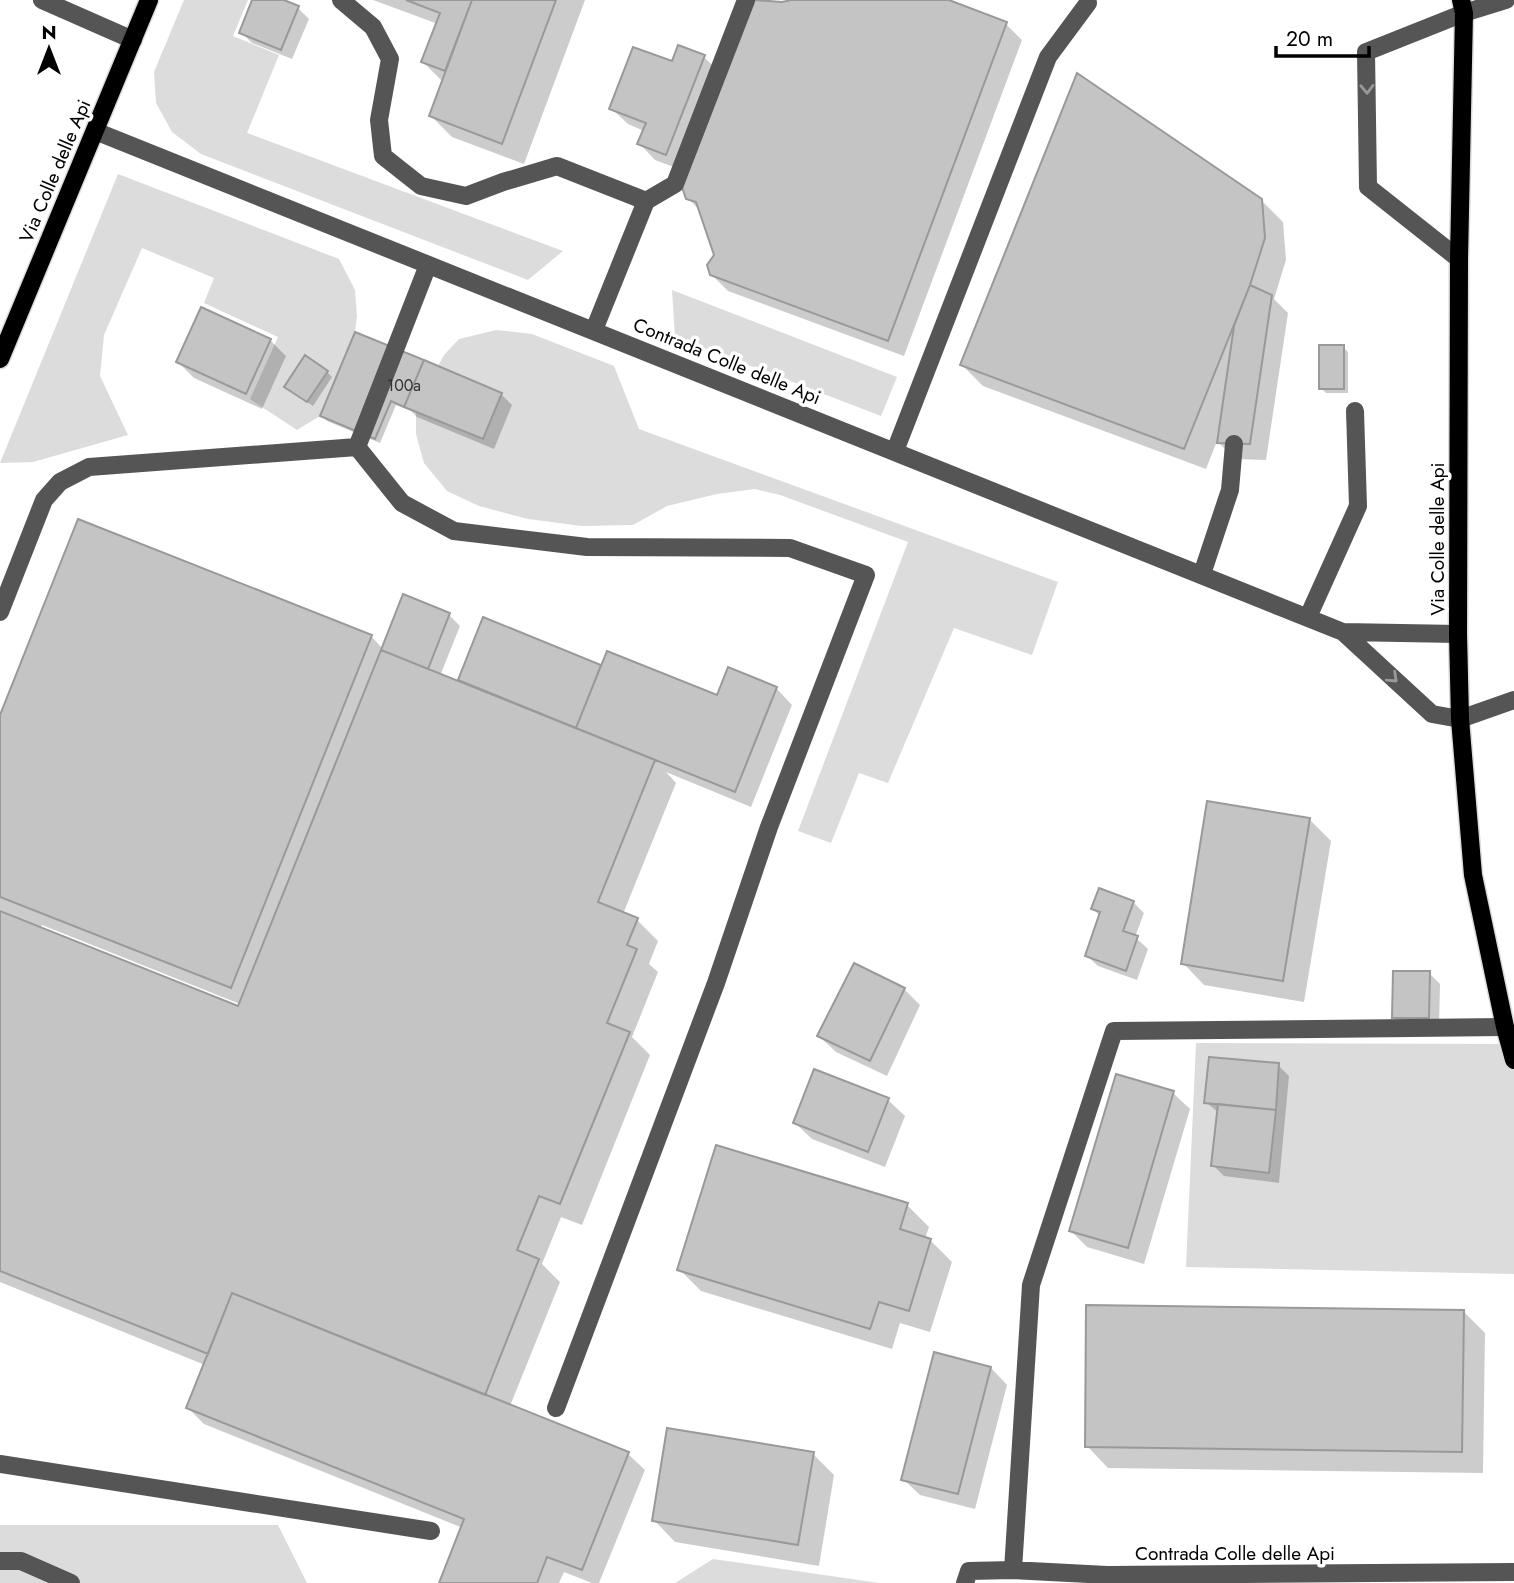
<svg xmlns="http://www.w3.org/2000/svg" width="1514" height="1583" viewBox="0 0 1514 1583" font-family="Jost,sans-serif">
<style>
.green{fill:#dcdcdc}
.shadow{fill:#0003;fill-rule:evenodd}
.building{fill:#c4c4c4;stroke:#999;stroke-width:2}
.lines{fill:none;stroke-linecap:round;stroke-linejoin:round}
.major-casing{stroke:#dbdbdb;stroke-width:21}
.minor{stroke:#555;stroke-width:18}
.major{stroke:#000;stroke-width:18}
.oneway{stroke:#999}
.labels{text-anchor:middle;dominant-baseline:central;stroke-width:7;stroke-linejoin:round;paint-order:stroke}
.number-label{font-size:16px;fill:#313131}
.street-label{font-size:19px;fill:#000;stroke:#fff}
</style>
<rect width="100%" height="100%" fill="#fff"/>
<path class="green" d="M184 0H248L233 36 279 55 247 133 563 251 528 280 201 154 172 132 156 103 154 72Z
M118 174 339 259 355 290 357 316 355 332 320 416 297 430 250 399 278 337 204 303 214 278 142 248 104 335 100 376 128 435 33 462 0 463Z
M672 290 897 377 881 416 675 337Z
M496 330 532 334 614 366 639 429 1058 582 1032 655 954 628 888 783 859 773 831 843 798 831 908 542 780 495 755 489 717 494 667 506 633 525 582 526 528 519 479 506 447 491 424 463 416 434V411L483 439 502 393 438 366 444 355 459 339Z
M1196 1043 1514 1044V1274L1186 1267Z
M0 1525H278L307 1583H0Z
M713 1559 879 1583H675Z"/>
<path class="shadow" d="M254 0H279L298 8 309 19 292 59 252 43 241 32Z
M373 0H585L524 164 452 137 431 116 443 82 423 62 438 24Z
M757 0 783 4 798 0H944L1006 24 1022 40 904 356 728 291 711 274 716 255 702 213 688 198 684 187Z
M704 57 720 73 682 170 655 160 639 143 644 131 628 124 611 108 673 64Z
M1261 200 1283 222 1286 260 1274 299 1288 313 1266 460 1235 459 1217 441 1206 469 983 386 962 365Z
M356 334 501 394 512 405 494 449 417 417 411 411 396 405 380 443 327 421 322 416Z
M270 340 286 356 262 409 194 378 178 362Z
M1343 347 1348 352V393H1326L1321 388Z
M327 372 332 377 313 406 291 391Z
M449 615 460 626 440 676 466 686 460 680 484 619 602 667 718 697 776 688 792 705 751 807 666 772 676 783 623 914 637 920 658 941 649 964 658 972 632 1037 650 1055 582 1225 561 1217 542 1264 560 1282 510 1406 628 1454 645 1470 599 1583H592L564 1572 559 1583H440L463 1528 204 1424 188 1408 205 1365 0 1282V720L371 636 383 649ZM42 925 240 1004 239 1008 40 929Z
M1309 819 1331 841 1304 1002 1204 985 1183 963Z
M1133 902 1144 913 1135 937 1148 949 1137 980 1098 966 1087 956 1101 917 1093 909Z
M1429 973 1440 984 1439 1028H1405L1394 1018Z
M904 989 920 1005 887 1076 836 1052 819 1036Z
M1278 1065 1289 1076 1279 1183 1224 1176 1213 1165 1219 1113 1206 1102Z
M1117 1076 1173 1093 1190 1109 1144 1264 1087 1247 1071 1231Z
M888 1100 905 1116 885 1167 812 1139 795 1123Z
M907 1205 929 1227 925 1239 930 1240 952 1262 930 1332 900 1323 892 1349 701 1291 679 1269Z
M1463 1311 1485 1333 1483 1473 1108 1468 1087 1446Z
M991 1368 1007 1385 975 1509 920 1495 903 1479Z
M813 1454 834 1475 819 1566 675 1542 654 1520Z"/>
<path class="building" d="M252 0H284L299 6 281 50 239 33Z
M406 0H472L445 71 421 62 440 13Z
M472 0H556L502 144 429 116Z
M755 0 782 2 791 0H949L1007 22 888 341 710 275 707 265 714 255 696 202 686 199 682 187Z
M678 45 705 55 666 155 637 144 646 123 609 109 633 47 672 61Z
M1077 73 1262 199 1265 238 1250 285 1184 449 960 365Z
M1250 285 1272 295 1250 444 1217 443 1234 326Z
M201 307 271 339 246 394 176 362Z
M355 332 424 360 404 407 391 401 375 439 320 416Z
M1319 345H1344V389H1319Z
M305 355 328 371 307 402 284 387Z
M424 360 502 393 483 439 404 407Z
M78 519 372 635 231 988 0 897V715Z
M403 594 450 613 428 669 381 650Z
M483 617 601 665 576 728 458 680Z
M381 650 655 760 598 902 638 918 627 945 637 949 607 1023 630 1032 560 1204 539 1196 517 1250 539 1259 485 1395 232 1293 208 1354 0 1271V911L238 1006Z
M607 651 717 695 728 667 777 687 735 792 576 728Z
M1207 801 1310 818 1283 981 1181 964Z
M1099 888 1134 901 1123 931 1138 936 1126 971 1085 956 1100 912 1091 909Z
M854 963 905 988 870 1061 817 1036Z
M1393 971H1430L1429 1018H1392Z
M1209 1057 1279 1063 1276 1110 1204 1103Z
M814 1069 889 1098 868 1152 793 1123Z
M1116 1074 1174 1091 1128 1248 1069 1231Z
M1218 1104 1276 1110 1269 1173 1211 1166Z
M716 1145 908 1203 900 1229 931 1239 909 1311 879 1302 870 1329 677 1270Z
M232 1293 629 1452 582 1570 547 1557 537 1583H439L464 1519 186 1408Z
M1086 1305 1464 1310 1462 1452 1085 1447Z
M934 1352 991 1367 958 1494 901 1480Z
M667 1428 814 1452 798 1545 652 1521Z"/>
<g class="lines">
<defs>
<path id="major" d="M1461 0 1464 13 1459 259 1458 634 1460 719 1473 875 1505 1027 1514 1060
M0 359 149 0"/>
</defs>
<use href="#major" class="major-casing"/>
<path class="minor" d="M42 0 133 40
M341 0 373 27 390 59 379 120 383 156 421 186 466 196 503 182 557 166 646 201
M95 131 1343 632 1432 714 1460 719 1514 700
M1459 259 1368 187 1366 52 1464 13 1506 0
M594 330 646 201 675 184 746 0
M357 447 402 503 454 531 587 547 790 548 866 575 769 827 716 983 556 1408
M895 451 1048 57 1088 3
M1202 574 1230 490 1234 444
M0 612 44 500 60 482 89 467 357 447 428 265
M1308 617 1358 506 1355 411
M1343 632 1458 634
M0 1464 431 1531
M0 1561H21L71 1583
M1013 1570 1031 1285 1114 1031 1505 1027
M965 1583 969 1571 1013 1570 1107 1575 1514 1572"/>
<use href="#major" class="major"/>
</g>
<defs><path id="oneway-chevron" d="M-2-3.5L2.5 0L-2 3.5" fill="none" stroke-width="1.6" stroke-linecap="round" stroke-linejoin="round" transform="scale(1.75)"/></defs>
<g class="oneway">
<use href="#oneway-chevron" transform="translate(1367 89) rotate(89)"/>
<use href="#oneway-chevron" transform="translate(1393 678) rotate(43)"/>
</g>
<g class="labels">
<g class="number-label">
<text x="404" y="385">100a</text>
</g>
<g class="street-label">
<text transform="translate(55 171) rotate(-67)">Via Colle delle Api</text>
<text transform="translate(727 361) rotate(22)">Contrada Colle delle Api</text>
<text transform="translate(1437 539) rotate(-90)">Via Colle delle Api</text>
<text x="1235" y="1553">Contrada Colle delle Api</text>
</g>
</g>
<g transform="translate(49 49)" stroke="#ffffff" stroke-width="5" paint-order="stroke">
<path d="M0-5L12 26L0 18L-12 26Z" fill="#000000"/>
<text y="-10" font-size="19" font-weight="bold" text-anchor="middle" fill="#000000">N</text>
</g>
<path d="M1276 46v10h93v-10" fill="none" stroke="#000000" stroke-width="3.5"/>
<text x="1286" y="46" font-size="21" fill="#000000" stroke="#ffffff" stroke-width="5" paint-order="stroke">20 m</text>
</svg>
